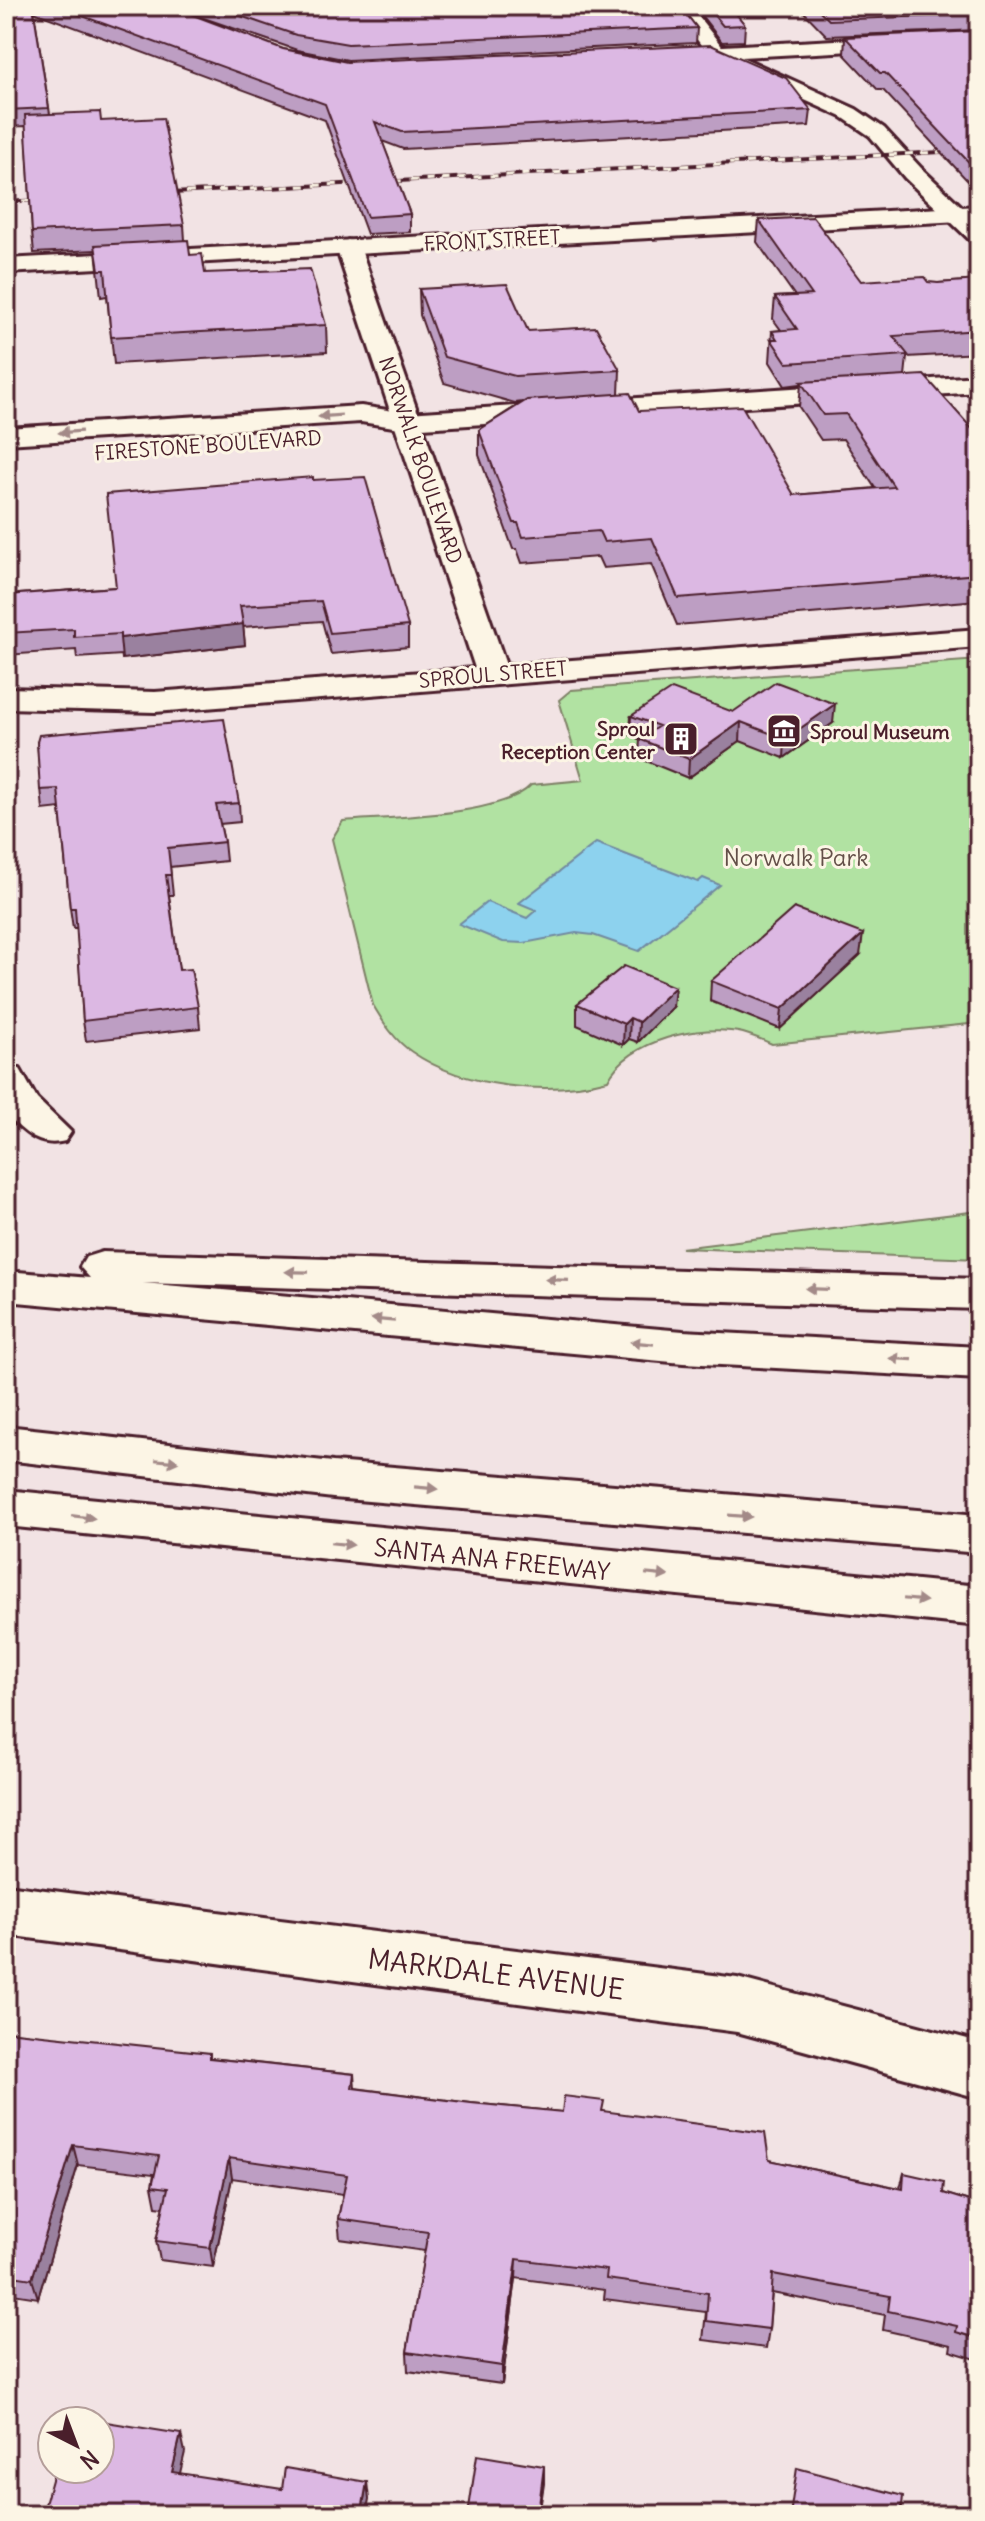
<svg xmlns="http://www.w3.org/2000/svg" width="985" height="2521" viewBox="0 0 985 2521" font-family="Delius,sans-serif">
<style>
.green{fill:#b1e2a2;stroke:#7e8066;stroke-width:2}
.water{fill:#8dd2ee;stroke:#728aa0;stroke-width:2}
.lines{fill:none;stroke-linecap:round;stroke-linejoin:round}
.minor-casing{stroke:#4a1f2b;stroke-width:6}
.tertiary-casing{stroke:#4a1f2b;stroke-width:6}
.motorway-casing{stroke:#4a1f2b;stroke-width:6}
.minor{fill:#fcf5e5;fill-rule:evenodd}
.tertiary{fill:#fcf5e5;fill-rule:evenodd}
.motorway{fill:#fcf5e5;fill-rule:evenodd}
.rail-casing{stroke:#4a1f2b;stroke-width:4}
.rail{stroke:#fcf5e5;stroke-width:3;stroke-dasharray:8;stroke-linecap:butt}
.wall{fill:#bd9ec3;stroke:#4a1f2b;stroke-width:2}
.shaded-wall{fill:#9a819f;stroke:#4a1f2b;stroke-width:2}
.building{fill:#dcb8e3;stroke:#4a1f2b;stroke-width:2}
.oneway{fill:#a38a88}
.labels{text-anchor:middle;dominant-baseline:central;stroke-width:6;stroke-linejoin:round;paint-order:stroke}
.far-street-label{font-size:20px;fill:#4a1f2b;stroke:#fcf5e5}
.far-poi-label{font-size:20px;font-weight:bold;fill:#4a1f2b;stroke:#fcf5e5;text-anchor:end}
.park-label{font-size:24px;fill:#645049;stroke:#fcf5e5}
.street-label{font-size:24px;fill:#4a1f2b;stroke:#fcf5e5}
.near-street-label{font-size:28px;fill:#4a1f2b;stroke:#fcf5e5}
</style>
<rect width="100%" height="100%" fill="#f2e3e4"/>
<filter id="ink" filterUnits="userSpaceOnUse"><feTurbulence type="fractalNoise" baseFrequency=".0125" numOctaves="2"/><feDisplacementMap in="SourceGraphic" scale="16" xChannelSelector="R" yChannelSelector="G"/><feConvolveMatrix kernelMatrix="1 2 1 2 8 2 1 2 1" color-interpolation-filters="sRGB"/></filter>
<g filter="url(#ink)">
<path class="green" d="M979 660V1023L772 1044C763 1040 753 1036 743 1033 701 1023 628 1040 608 1080 549 1096 464 1088 412 1052 395 1041 383 1022 373 1005L332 839 343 821C387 817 503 816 531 785L583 780 559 700 571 690Z
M979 1211V1259L681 1248Z"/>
<path class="water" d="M596 843 698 882 703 878 720 885 639 951 593 935 576 933 524 943 503 942 459 924 487 902 527 918 536 910 519 903Z"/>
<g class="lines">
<defs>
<path id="minor" d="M672 6H690L724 49 856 109 884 128 921 168 979 223V243L971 241 905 178 870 136 842 117 710 57Z
M348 240 360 247 506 665 979 629V647L155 712 6 708V688L155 692 475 668 336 247Z
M6 1066 20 1069 37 1099 71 1132 65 1141C38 1148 25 1132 6 1115Z
M6 1885 737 1978 979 2042V2098L737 2032 6 1935Z"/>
<path id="tertiary" d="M979 32V44L670 61 660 55 670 49Z
M979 206V220L6 273V259Z
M979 376V392L407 429 361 422 6 444V428L361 406 407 413Z"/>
<path id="motorway" d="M102 1252 979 1279V1309L143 1283 683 1331 979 1347V1379L683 1363 6 1301V1271L90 1278 80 1267 86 1257Z
M6 1426 333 1462 979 1515V1553L333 1498 6 1460Z
M6 1490 979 1586V1626L6 1526Z"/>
</defs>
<use href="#minor" class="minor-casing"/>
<use href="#tertiary" class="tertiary-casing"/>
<use href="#motorway" class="motorway-casing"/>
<use href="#minor" class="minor"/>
<use href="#tertiary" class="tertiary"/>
<use href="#motorway" class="motorway"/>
<defs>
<path id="rail" d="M154 194 979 150
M6 202 54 199"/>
</defs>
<use href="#rail" class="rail-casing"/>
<use href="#rail" class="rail"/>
</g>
<path class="wall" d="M6 6H169L283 49 347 62 811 110 809 126 403 149 382 141 410 214V232L367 234 325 120 34 12 50 114 101 121 184 225 185 240 190 255 205 273 326 325 327 352 114 364 107 296 101 297 96 250 34 253 32 232 26 126 6 127Z
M169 6H680L697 28 696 43 348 60 297 50Z
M694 6H730L745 25 744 41 722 42Z
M798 6H979V30L827 36Z
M979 31V193L883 90H878L844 54 845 37Z
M759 220 861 281 938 283 979 280V353L907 357 905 376 974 431H979V600L677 625 651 564 603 568 598 557 522 563 517 549H513L479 455V430L523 402 515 403 444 383 420 315 419 289 528 331 620 370 619 394 639 411 794 495 875 488 843 439 821 440 799 407 801 384 785 386 770 362 772 331 781 330 773 319 775 297 795 296 757 242Z
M313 480 408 626V647L331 654 322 621 243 627 245 645 122 659V655L77 658 76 650 6 655V595L116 587Z
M733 712 833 723 784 758 740 741 688 778 639 758 640 739 630 735 631 716Z
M37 742 239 803 240 822 220 824 224 842 226 861 170 867 173 895H169L179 970 198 1007 200 1028 86 1041 83 1021 77 928H73L70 908 60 808 43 810Z
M860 955 780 1029 710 1001 711 981Z
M577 1004 673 1007 638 1042 629 1039 623 1045 577 1025Z
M6 2031 211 2058 354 2074 355 2088 471 2103 562 2112 603 2111 769 2160 900 2188 904 2173 943 2193 979 2204V2360L950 2351 951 2345 883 2330 885 2315 772 2293 769 2329 766 2348 703 2340 706 2312 604 2299 605 2290 516 2278 502 2384 408 2371 407 2352 425 2251 340 2239 338 2219 343 2194 232 2178 213 2267 160 2260 156 2241 164 2207 156 2206 152 2186 154 2174 78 2165 38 2298 6 2293Z"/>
<path class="shaded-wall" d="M243 624 245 645 122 659 120 638Z
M835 704 833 723 784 758 785 739Z
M741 722 740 741 688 778 689 759Z
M863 934 860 955 780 1029 782 1009Z
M675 987 673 1007 638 1042 639 1022Z
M630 1018 629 1039 623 1045 624 1024Z
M73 2145 78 2165 38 2298 32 2279Z
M229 2158 232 2178 213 2267 210 2248Z
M517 2259 516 2278 502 2384V2366Z
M181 2434 185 2452 176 2490 172 2472Z
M544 2466V2484L539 2515V2506Z
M367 2482 369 2499 366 2515 362 2511Z"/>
<path class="building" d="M6 6H33L49 108 6 110Z
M55 6H169L283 49 347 62 711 45 786 78 811 110 402 132 375 122 410 214 367 217 325 104Z
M211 6H680L697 28 348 44 296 35Z
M706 6H730L745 25 723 26Z
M815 6H979V14L829 20Z
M979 31V173L885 73H880L845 37Z
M100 112 101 121 163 118 184 225 32 232 25 115Z
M813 217 861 281 924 277 928 282 938 283 979 280V330L893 336 908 355 787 363 771 339H777L772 331 797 329 775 297 812 295 759 220Z
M188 240 190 255 202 254 205 273 310 269 326 325 111 337 105 270H99L95 245Z
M507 284 528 331 596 327 620 370 515 376 444 357 419 289Z
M924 375 974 431H979V574L678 598 652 538 604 542 599 531 523 537 518 523H514L479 430 527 400 630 393 639 411 742 406 794 495 894 487 846 414 823 415 801 382Z
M313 477V480L365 477 408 626 330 633 321 601 240 606 243 624 120 638V634L74 637V629L6 633V595L116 587 106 494Z
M776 682 835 704 785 739 741 722 689 759 639 739 659 726 631 716 672 689 733 712Z
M224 719 239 803 216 805 224 842 168 848 171 875H166L179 970 191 969 198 1007 83 1021 75 908H70L58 789 40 790 37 742 39 735Z
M794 908 863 934 782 1009 711 981Z
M624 966 675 987 639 1022 630 1018 624 1024 577 1004Z
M6 2031 210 2053V2058L354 2074 352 2088 471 2103 562 2112 564 2096 604 2101 602 2111 765 2133 769 2160 903 2189 904 2173 944 2182 943 2193 979 2204V2339L956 2332 957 2326 888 2311 890 2296 773 2274 769 2329 706 2321 708 2293 606 2279 607 2270 517 2259 502 2366 407 2352 428 2232 338 2219 347 2175 229 2158 210 2248 156 2241 168 2188 152 2186 159 2156 73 2145 32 2279 6 2275Z
M69 2416 181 2434 172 2472 282 2489 285 2468 367 2482 362 2511 385 2515H42L55 2469H100V2421H68Z
M477 2455 544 2466 539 2506 598 2515H468Z
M797 2468 903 2496 901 2515H790Z"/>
<defs><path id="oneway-solid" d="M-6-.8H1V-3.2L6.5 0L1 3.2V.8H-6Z" transform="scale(2)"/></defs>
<g class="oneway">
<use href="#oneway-solid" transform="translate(330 416) rotate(176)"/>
<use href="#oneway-solid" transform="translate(70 432) rotate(176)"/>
<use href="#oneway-solid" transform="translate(297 1272) rotate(-179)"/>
<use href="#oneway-solid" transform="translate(557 1280) rotate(-178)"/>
<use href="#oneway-solid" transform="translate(817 1289) rotate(-178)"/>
<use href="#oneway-solid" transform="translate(383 1320) rotate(-175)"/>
<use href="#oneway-solid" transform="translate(642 1343) rotate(-175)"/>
<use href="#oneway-solid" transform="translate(901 1359) rotate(-177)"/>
<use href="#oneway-solid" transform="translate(167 1461) rotate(6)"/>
<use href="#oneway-solid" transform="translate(426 1488) rotate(5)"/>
<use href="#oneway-solid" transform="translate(740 1516) rotate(4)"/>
<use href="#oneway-solid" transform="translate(83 1517) rotate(7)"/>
<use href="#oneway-solid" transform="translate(342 1544) rotate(6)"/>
<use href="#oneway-solid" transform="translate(657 1575) rotate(6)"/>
<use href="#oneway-solid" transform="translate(915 1600) rotate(6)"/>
</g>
</g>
<defs>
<symbol id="museum-square" viewBox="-11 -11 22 22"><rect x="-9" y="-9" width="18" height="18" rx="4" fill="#4a1f2b" stroke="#fcf5e5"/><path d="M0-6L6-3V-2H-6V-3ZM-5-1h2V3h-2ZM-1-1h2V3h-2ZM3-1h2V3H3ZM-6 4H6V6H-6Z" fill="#fff"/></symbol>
<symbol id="building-square" viewBox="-11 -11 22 22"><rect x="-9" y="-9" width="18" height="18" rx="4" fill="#4a1f2b" stroke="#fcf5e5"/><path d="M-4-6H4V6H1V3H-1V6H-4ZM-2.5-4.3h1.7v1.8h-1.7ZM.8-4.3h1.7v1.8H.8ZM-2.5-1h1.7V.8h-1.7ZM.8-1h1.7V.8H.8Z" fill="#fff"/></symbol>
</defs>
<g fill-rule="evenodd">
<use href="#museum-square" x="764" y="711" width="40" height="40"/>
<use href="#building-square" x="661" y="719" width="40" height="40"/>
</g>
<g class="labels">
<g class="far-street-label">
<text transform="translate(492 240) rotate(-3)">FRONT STREET</text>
<text transform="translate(208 445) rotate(-4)">FIRESTONE BOULEVARD</text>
<text transform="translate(421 460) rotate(71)">NORWALK BOULEVARD</text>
<text transform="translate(493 674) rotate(-5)">SPROUL STREET</text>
</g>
<g class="far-poi-label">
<text x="655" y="728">Sproul<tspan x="655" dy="23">Reception Center</tspan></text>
<text x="810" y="731" text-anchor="start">Sproul Museum</text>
</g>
<g class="park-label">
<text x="796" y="857">Norwalk Park</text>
</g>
<g class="street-label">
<text transform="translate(492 1559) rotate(6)">SANTA ANA FREEWAY</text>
</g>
<g class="near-street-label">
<text transform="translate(496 1974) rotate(7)">MARKDALE AVENUE</text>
</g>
</g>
<rect width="985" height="2521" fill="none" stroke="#fcf5e5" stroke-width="32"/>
<rect x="16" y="16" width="953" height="2489" fill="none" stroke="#4a1f2b" stroke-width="3" filter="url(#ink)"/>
<g transform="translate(76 2445) rotate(138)"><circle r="38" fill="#fcf5e5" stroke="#b59f9b" stroke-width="2"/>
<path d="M0-6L14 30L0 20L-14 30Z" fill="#4a1f2b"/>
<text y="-12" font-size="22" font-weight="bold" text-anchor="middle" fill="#4a1f2b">N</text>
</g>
</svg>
